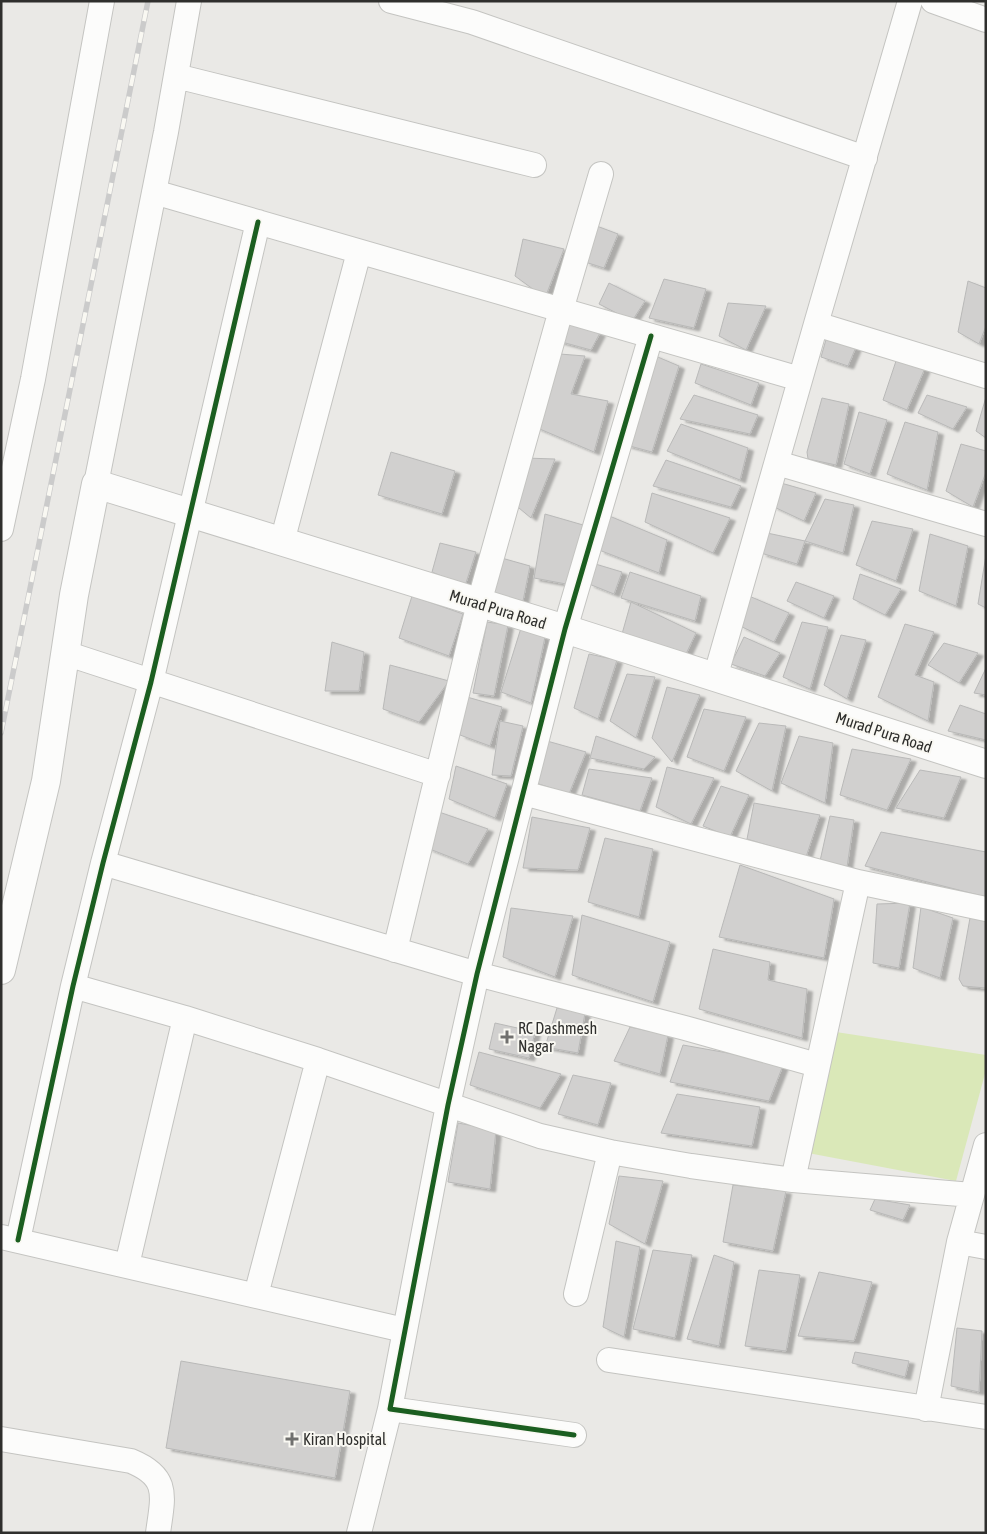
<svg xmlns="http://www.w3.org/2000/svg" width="987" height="1534" viewBox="0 0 987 1534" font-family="'Asap Condensed',sans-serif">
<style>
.green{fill:#dae8b8}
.building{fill:#d1d0cf;stroke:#b9b9b8;filter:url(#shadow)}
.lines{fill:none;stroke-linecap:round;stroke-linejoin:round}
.minor-casing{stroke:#c4c4c1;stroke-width:26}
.tertiary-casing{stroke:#c4c4c1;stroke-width:30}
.minor{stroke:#fcfcfb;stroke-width:24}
.tertiary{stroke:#fcfcfb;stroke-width:28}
.rail-casing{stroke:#cbcbcb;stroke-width:5.5}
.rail{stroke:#f9f8f2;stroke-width:4;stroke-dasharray:11;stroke-linecap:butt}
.cycleway-casing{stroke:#f9f8f2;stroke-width:8}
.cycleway{stroke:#1b5e20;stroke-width:5}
.poi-dot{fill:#70706e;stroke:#f9f8f2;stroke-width:2}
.labels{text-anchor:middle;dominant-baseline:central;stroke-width:4;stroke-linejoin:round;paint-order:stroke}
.street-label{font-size:16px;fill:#2f2f2d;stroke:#f9f8f2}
.poi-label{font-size:16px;fill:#2f2f2d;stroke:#f9f8f2;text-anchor:start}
</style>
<defs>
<filter id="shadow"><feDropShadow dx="5.5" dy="3" stdDeviation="1" flood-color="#0004"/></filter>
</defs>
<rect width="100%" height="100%" fill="#eae9e6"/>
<path class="green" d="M836 1032 986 1055V1070L956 1181 808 1153Z"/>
<path class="building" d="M594 225 618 234 604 268 585 262Z
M523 239 564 249 545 298 515 276Z
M664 279 706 289 694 328 649 318Z
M968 281 986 288V326L979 344 958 332Z
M609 283 645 301 632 321 599 304Z
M728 303 766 306 746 350 719 336Z
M570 323 600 333 591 350 558 341Z
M827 336 856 347 848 366 821 357Z
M560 354 585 356 571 394 608 401 594 452 535 427Z
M653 355 679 366 652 452 626 445Z
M896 361 925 368 907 410 883 400Z
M701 364 759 383 751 405 695 383Z
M694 395 758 415 750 434 680 419Z
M927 395 967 407 953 429 918 413Z
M986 397V438L976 431Z
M822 398 849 404 836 465 808 459 807 452Z
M859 412 887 420 870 474 844 464Z
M905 422 938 432 927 490 887 474Z
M681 424 748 448 740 480 667 451Z
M961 444 986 451V472L973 507 946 491Z
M391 452 455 471 442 514 378 495Z
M525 458 555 459 531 518 513 503Z
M666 460 741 486 731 507 653 486Z
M781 483 816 493 804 521 772 506Z
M652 493 730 518 713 553 645 522Z
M825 499 854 505 843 553 805 541Z
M545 514 583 525 566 584 534 578Z
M607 515 667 540 659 573 599 550Z
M872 521 913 529 896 581 856 565Z
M767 533 805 541 797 564 761 553Z
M930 534 968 546 956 606 919 591Z
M440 543 476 552 465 586 432 572Z
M986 555V608L978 604Z
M498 557 530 566 523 601 493 594Z
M592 563 622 572 614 594 589 584Z
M630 572 701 596 695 621 621 598Z
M860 574 901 589 885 615 853 599Z
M796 582 834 596 824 618 787 601Z
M412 596 463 614 449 656 399 638Z
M749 596 789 613 774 642 740 626Z
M631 602 696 633 686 654 622 634Z
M487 622 508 625 494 696 473 693Z
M802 622 828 627 810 689 783 677Z
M905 624 934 632 915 675 934 682 928 721 878 697Z
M521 628 545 637 531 703 501 692Z
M841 635 866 640 847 699 824 685Z
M744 637 780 653 765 676 731 664Z
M332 642 364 652 359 691H325Z
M944 643 978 653 959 683 928 665Z
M589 654 617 660 598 719 574 708Z
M390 665 449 681 419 722 383 709Z
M986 668V695L974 693Z
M627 674 655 677 636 738 610 721Z
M667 687 700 695 672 762 652 738Z
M467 697 502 707 490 746 460 735Z
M960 705 986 714V740L948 731Z
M704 709 746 717 724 771 687 757Z
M500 721 523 726 511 776 492 775Z
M759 723 786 726 772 791 736 771Z
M596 736 655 757 644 769 590 758Z
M799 736 833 743 825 803 781 783Z
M547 741 586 752 569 794 533 782Z
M852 749 911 759 887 810 840 795Z
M456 766 507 784 495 818 449 799Z
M667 767 714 778 691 824 656 807Z
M589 769 652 778 640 811 582 795Z
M920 770 961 777 944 818 896 808Z
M721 786 749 795 730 837 703 826Z
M754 803 820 815 806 857 747 839Z
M439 812 488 829 468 864 427 848Z
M830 816 854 820 847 867 820 861Z
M532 817 590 828 578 870 523 868Z
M881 832 986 852V897L865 866Z
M605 838 653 849 639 917 588 902Z
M740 865 834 899 824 958 719 937Z
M910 903 899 968 873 963 877 904Z
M921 907 953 918 940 978 913 968Z
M511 908 573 916 555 977 503 957Z
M582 915 670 942 653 1002 572 975Z
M970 918 986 920V988L963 986 959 979Z
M713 949 770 962 768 980 807 989 802 1038 699 1009Z
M557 1008 585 1013 578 1053 545 1047Z
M495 1023 535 1032 529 1058 489 1049Z
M630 1027 668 1035 660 1074 614 1061Z
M683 1045 784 1063 769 1101 670 1082Z
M479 1052 561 1074 540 1108 470 1085Z
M573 1075 611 1083 598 1125 558 1114Z
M677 1094 760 1107 752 1146 661 1133Z
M458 1123 496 1130 490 1189 448 1182Z
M619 1176 663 1181 645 1244 609 1224Z
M733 1185 786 1191 773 1251 723 1242Z
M875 1199 910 1205 903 1220 870 1210Z
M616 1241 640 1247 624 1337 603 1327Z
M653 1250 692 1255 675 1338 633 1329Z
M714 1255 734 1262 719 1346 687 1339Z
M759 1270 800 1275 786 1351 745 1346Z
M819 1272 872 1282 854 1341 798 1336Z
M957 1328 982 1331 979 1392 951 1386Z
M855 1352 909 1361 905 1377 852 1363Z
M181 1361 350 1391 335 1478 166 1448Z"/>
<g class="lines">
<defs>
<path id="minor" d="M391 1 472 22 865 158
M933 1 986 20
M176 76 534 165
M154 192 800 379
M816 324 986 376
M777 463 986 524
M96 484 166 132 189 1
M1 529 33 379 102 1
M282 542 359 252
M65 653 438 775
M715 678 816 324 910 1
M523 793 858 882 986 909
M103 863 477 974 685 1028 817 1065
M858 882 793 1180 972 1195
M395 950 479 603 561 310 601 174
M73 986 185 1018 318 1060 540 1136 610 1152 691 1166 793 1180
M1 1237 404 1330
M18 1240 73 986 103 863 151 682 258 222
M959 1242 986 1247
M127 1265 185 1018
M576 1294 610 1152
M256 1295 318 1060
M609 1360 986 1417
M926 1409 959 1242 986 1145
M574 1435 390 1409 448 1105 477 974 565 629 651 336
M1 1439 131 1461C170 1477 163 1496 158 1533
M359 1533 390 1409"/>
<path id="tertiary" d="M1 970 46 781 74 595 96 484 565 629 986 764"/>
</defs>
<use href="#minor" class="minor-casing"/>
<use href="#tertiary" class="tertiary-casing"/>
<use href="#minor" class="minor"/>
<use href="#tertiary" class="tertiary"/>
<defs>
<path id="rail" d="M1 733 148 1"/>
</defs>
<use href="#rail" class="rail-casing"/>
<use href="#rail" class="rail"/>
<defs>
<path id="cycleway" d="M18 1240 73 986 103 863 151 682 258 222
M574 1435 390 1409 448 1105 477 974 565 629 651 336"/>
</defs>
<use href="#cycleway" class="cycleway-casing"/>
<use href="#cycleway" class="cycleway"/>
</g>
<g class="poi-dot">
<path d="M504.5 1029.5h5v5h5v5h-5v5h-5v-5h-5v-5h5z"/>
<path d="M289.5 1431.5h5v5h5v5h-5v5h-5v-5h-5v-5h5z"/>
</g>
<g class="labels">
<g class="street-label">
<text transform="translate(498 609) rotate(17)">Murad Pura Road</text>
<text transform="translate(884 732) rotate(18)">Murad Pura Road</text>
</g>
<g class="poi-label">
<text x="518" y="1028">RC Dashmesh<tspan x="518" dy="18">Nagar</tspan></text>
<text x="303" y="1439">Kiran Hospital</text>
</g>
</g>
<rect width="987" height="1534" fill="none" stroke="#2f2f2d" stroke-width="5"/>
</svg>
